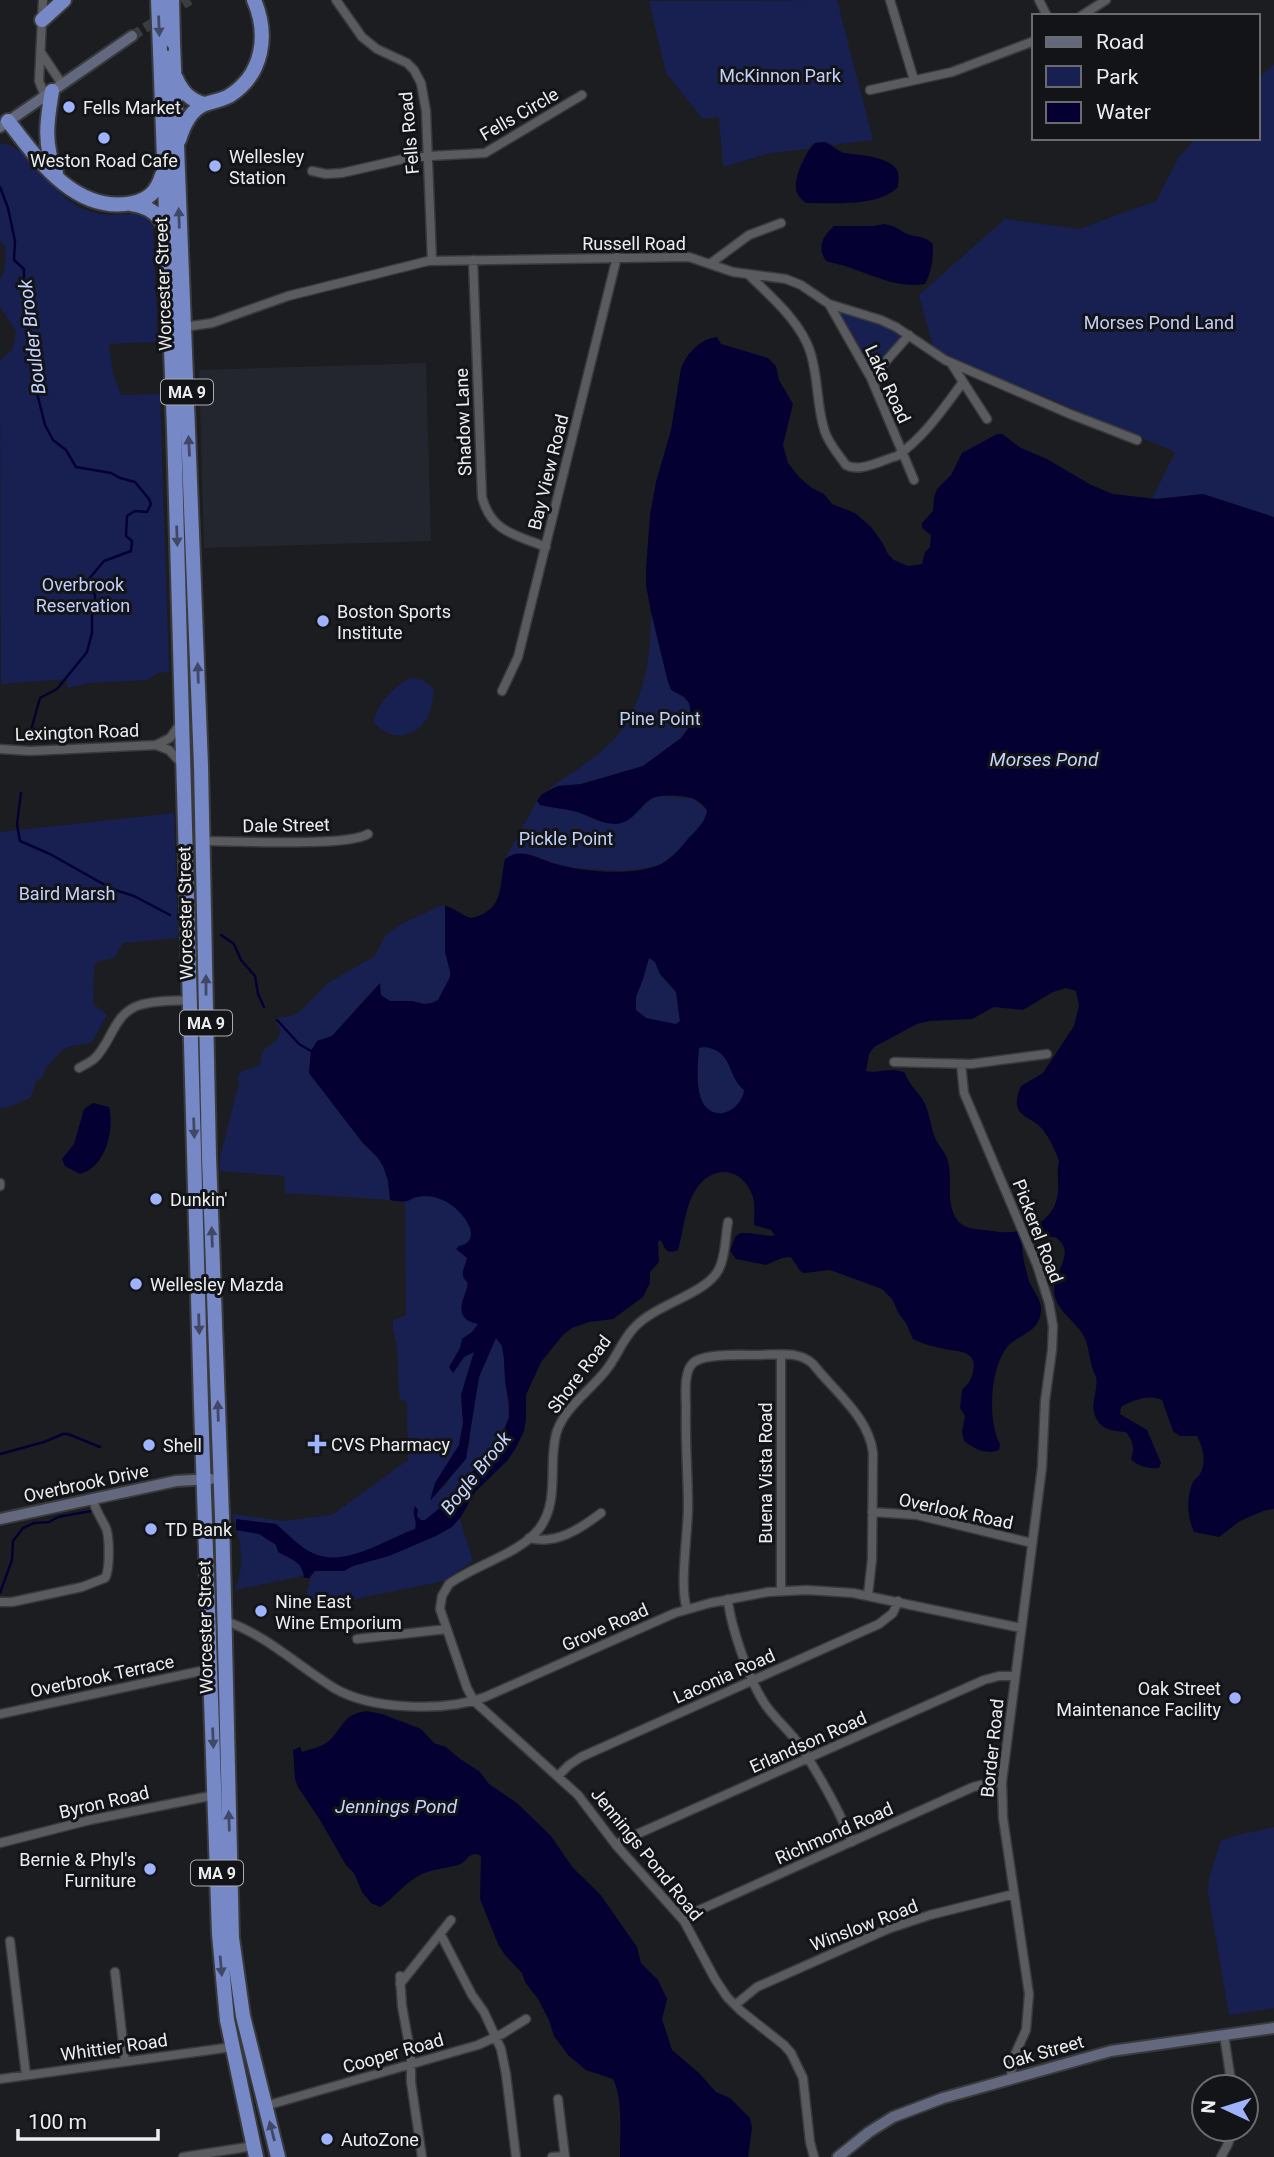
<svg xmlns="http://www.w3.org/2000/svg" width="1274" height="2157" viewBox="0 0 1274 2157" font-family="Roboto,sans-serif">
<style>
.built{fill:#23262e}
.green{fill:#182052}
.water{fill:#040032;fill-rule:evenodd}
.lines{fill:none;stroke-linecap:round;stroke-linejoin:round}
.stream{stroke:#040032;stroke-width:2.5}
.secondary-tunnel{stroke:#3b3c3f;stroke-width:10;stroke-dasharray:10 5;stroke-linecap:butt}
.street-casing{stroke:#393a3c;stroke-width:11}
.secondary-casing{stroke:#393a3c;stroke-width:14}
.highway-casing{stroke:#393a3c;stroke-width:18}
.street{stroke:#5a5b5f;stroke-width:8}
.secondary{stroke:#63687e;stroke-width:10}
.highway{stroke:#7788c7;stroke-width:14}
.highway-bridge-casing{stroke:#393a3c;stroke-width:18;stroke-linecap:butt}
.highway-bridge{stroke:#7788c7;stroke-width:14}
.oneway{fill:#404866}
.poi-dot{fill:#9fb3fd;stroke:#131417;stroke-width:2.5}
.labels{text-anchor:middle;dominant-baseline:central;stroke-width:6;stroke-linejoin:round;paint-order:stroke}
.shield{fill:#131417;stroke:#abacae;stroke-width:2}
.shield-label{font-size:16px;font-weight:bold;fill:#ecedef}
.park-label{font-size:18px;fill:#c2cff9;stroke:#131417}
.poi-label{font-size:18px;fill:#ecedef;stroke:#131417;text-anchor:start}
.street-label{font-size:18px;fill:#ecedef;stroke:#131417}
.water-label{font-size:19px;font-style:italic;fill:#c7d4ff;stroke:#131417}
</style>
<rect width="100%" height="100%" fill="#1c1d20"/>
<path class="built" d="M426 363 431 541 204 548 199 370Z"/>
<path class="green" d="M837 0 873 140 833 145 825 142 815 143 808 149 771 153 723 167 719 117 703 119 666 73 649 1Z
M1274 64V517L1203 494 1152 499 1175 452 934 350 919 295 1005 219 1079 229 1156 201 1179 157 1196 138H1258V79Z
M0 143C26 144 51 190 74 204 84 211 97 214 110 215 127 215 143 209 153 227L158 342 109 344 113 373 121 395 160 394 169 672 158 673 147 680 90 683 67 688V679L1 684 0 361 13 349 16 331 0 307V279C7 271 5 257 5 247L0 241Z
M829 304 909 335 871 378Z
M651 612 668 682 689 703 692 719 690 726 681 738 643 766 581 784 558 786 549 789C568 775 604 753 618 735 645 700 651 656 651 612Z
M412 678 422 680 434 689C433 697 432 705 430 712 424 729 405 741 388 733 383 731 378 726 374 723 375 706 396 683 412 678Z
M661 796 694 799 707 810V818L677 852 662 864 645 868 622 871 576 868 556 864 529 854 505 859 537 801 540 805 575 811 599 821H627L651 799Z
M174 813 178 938 123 943 114 958 98 961 94 968 93 1003 107 1015 91 1043 72 1046 63 1050 45 1069 43 1077 37 1080 30 1098 9 1107 0 1108V832Z
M440 906H445V952L450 971V978L438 1000 432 1003 424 1004 412 1001H390L381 995 379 984 332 1036 317 1041 311 1051 309 1073 362 1142 378 1158 383 1166 388 1181 390 1200 285 1193 284 1176 220 1171V1158L237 1090 239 1088 238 1078 240 1072 260 1065 262 1051 277 1040 281 1030 277 1025V1018L292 1016 298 1013 328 983 375 956 385 936 401 924Z
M649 958 655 962 660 974 676 992 680 1021 676 1025 646 1018 636 1010V997L643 979Z
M709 1047C728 1054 735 1073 744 1090 743 1106 721 1122 707 1108 694 1096 698 1063 699 1048Z
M430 1196C448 1200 476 1215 470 1238 468 1243 465 1248 464 1254L467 1258 462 1274C469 1285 468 1289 462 1300L467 1320 478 1324 472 1332 462 1339 460 1348 450 1367 454 1372 464 1357 474 1351 461 1395 463 1423 459 1445 443 1471 435 1497 439 1489 446 1485 470 1443V1426L479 1377 496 1337 502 1346 504 1359 509 1417 497 1444 452 1494 473 1561 444 1581 302 1610 312 1574 235 1590C246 1563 241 1541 232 1514L282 1521 332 1515 408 1460 407 1403 400 1399C397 1380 399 1361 396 1342 394 1334 392 1329 393 1320L406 1315 405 1201 415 1197Z
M1274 1827V2008L1229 2015 1208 1892 1209 1878 1221 1841 1234 1836Z"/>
<path class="water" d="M825 142C832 145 838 151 844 153 859 155 888 156 897 170 900 175 898 182 898 187 880 207 831 203 806 203 801 199 797 195 796 189 794 177 806 151 815 143Z
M883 224C893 225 897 228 905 233 915 238 925 235 933 244 933 259 932 271 925 284 898 289 873 275 848 267 841 264 833 264 826 261 817 247 822 237 834 226H874Z
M717 337 721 344 768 358 776 366 779 380 793 404 783 445 788 463 799 477 812 488 824 494 832 504 855 513 871 527 882 542 888 554 894 560 908 566 922 564 925 552 930 547 931 535 922 528V523L933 511 934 497 937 489 951 475 962 453 997 434H1002L1021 448 1047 459 1091 485 1113 494 1157 499 1203 494 1274 517V1509L1263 1511 1240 1521 1219 1537 1194 1532C1187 1517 1186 1498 1193 1482 1195 1479 1198 1477 1200 1474 1207 1461 1203 1448 1197 1436H1180L1173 1431 1162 1400C1149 1394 1133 1400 1121 1407L1120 1414 1147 1430 1161 1463 1159 1468C1149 1469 1137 1466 1131 1459 1135 1448 1133 1441 1126 1432 1115 1431 1104 1431 1097 1420 1088 1404 1099 1392 1096 1377 1095 1374 1093 1371 1092 1367 1089 1358 1089 1349 1086 1341 1079 1321 1056 1314 1054 1291 1053 1272 1078 1252 1055 1237H1034L1022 1244C1022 1256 1026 1270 1029 1281 1033 1291 1042 1300 1041 1311 1039 1332 1022 1333 1009 1345 990 1365 987 1421 1000 1444L999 1450C985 1455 975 1449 964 1441L962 1432 965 1416 960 1408 962 1390C968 1384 971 1381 973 1372 978 1351 960 1352 945 1349 934 1347 923 1344 913 1339L906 1323 899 1314 892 1299 882 1289 830 1270 804 1273 800 1271 791 1257 782 1258 766 1265 736 1259 730 1251 735 1237 740 1233H749L771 1236 775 1235 771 1230 754 1225C754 1214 756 1202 751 1192 738 1164 709 1167 695 1191 684 1209 684 1230 678 1250 669 1254 665 1251 662 1242L660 1240 658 1242 659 1262 650 1272V1283L643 1297 613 1319 589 1322 572 1328 563 1335 541 1362 526 1395V1419L524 1431 516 1448 507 1461 475 1492 461 1517 452 1527 436 1536 389 1556 353 1566 344 1571H315L309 1578H304C303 1562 291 1559 278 1552L276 1545 259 1534 236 1530V1519L276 1524C288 1534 300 1548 315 1554 347 1567 386 1539 415 1529 418 1520 411 1516 415 1506L418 1510 417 1516 421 1520H425L442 1506 497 1444 503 1433 509 1417V1404L505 1381 504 1359 502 1346 496 1338 479 1377 466 1459 430 1501 435 1483 459 1445 463 1423 461 1395 474 1352 464 1357 453 1373 449 1367 460 1348 462 1339 472 1332 478 1324C474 1323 470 1322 466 1319 455 1310 467 1293 468 1283 458 1274 465 1269 467 1258L456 1249 459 1246C488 1240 458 1204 440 1199 433 1196 424 1195 417 1197 414 1197 411 1200 407 1201 402 1202 395 1201 390 1200L388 1181 383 1166 378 1158 362 1142 309 1073 311 1051 317 1041 332 1036 380 983 381 995 390 1001H412L424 1004 432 1003 438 1000 450 977V971L445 952V906C456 908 461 916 472 918 505 910 499 885 505 859 521 846 538 859 556 864 583 872 638 877 663 863 672 857 680 849 687 840 695 831 706 822 707 810 704 806 699 801 694 799 686 795 658 794 651 799 638 808 633 823 615 824 600 824 588 814 573 811 562 808 551 808 540 805L537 801 542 794 558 786 581 784 643 766 681 738 690 726 692 719 689 703 684 697 671 690 668 682 651 612 646 585V569L650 515 656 482 671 430 681 368C688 352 700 339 717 337ZM649 958 655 962 660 974 676 992 680 1021 676 1024 646 1018 636 1010V997L643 979ZM1066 988 1076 991 1079 1006 1074 1026 1043 1073 1021 1086C1007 1119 1031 1114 1043 1130 1050 1139 1055 1150 1059 1161 1056 1173 1060 1185 1057 1198 1051 1226 1018 1236 993 1231 982 1229 967 1231 958 1221 944 1203 954 1178 947 1158 944 1151 939 1146 936 1140 931 1129 930 1115 925 1104 920 1093 909 1086 905 1073 892 1066 879 1074 866 1071L869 1054 874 1047 917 1024 929 1021 972 1019 994 1007 1023 1010 1053 992ZM704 1047C734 1050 726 1076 744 1090 743 1106 721 1122 707 1108 694 1096 698 1064 699 1048Z
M93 1103 109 1107C115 1130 105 1168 80 1174L65 1166 62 1159 74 1144 84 1109Z
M367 1711 382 1714 421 1729 434 1743 446 1747 460 1759 479 1771 489 1784 517 1803 551 1836 573 1868 600 1894 637 1947 641 1963 658 1980 667 1999 662 2019 672 2050 699 2073 716 2092 730 2098 750 2118 752 2128 748 2157H620C620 2134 623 2098 613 2079L586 2070 568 2055 554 2036 549 2020 538 1999 525 1982 522 1973 505 1955 498 1944 480 1899 481 1856C469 1849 468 1862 458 1865 444 1869 428 1869 415 1878 402 1886 393 1899 380 1907L371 1903 362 1892 354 1873 346 1865 320 1820 298 1787 295 1779 293 1750 300 1747 302 1752C311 1749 322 1747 329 1741 344 1727 342 1714 367 1711Z"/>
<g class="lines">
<path class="stream" d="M0 187 8 208 15 241 14 260 24 269V287L29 311V340L33 348 37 367 34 381 45 425 53 440 66 450 76 467 111 473 120 478 135 482 149 499 151 504 147 512 135 511 127 516 126 536 132 541 131 551 104 561 89 579 88 584 95 595V600L92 615V633L87 652 57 689 40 698 28 741
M21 793 17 824 20 841 50 854 112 889 134 896 170 915
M221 935 234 944 241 960 255 976 258 994 264 1007
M277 1020 299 1044 311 1051
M0 1454 44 1442 63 1434H68L100 1447
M0 1593 12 1560 13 1541 23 1528 34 1523 49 1522 58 1517 91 1511"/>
<path class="secondary-tunnel" d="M132 36 190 0"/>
<defs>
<path id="street" d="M43 0 39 81 45 96
M336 0 362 37 377 49 407 63 414 70 421 83 426 111 432 261
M890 0 914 80
M1039 0 1047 16
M1081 16 1106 0
M42 54 62 84
M870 90 952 72 1034 41
M312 171 326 174 342 173 412 157 485 153 582 95
M473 260 482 497C491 532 516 535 546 547
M711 263 749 235 781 223
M749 275C771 297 800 321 810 351 819 378 816 406 825 432 829 444 839 455 846 465 860 473 882 460 897 456 925 436 943 409 963 382
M829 304 871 378 914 480
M184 327 212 323 288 296 428 261 689 257 733 272 786 279 801 285 829 304 881 320 896 327 945 360 1070 414 1137 440
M951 363 987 419
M871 378 909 335
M502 691 518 657 617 257
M156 745 169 750 181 763
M0 749 30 751 156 745 170 738 180 724
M203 841C234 841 347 847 368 834
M894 1062 971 1064 1047 1054
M961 1064 964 1093 1037 1265 1049 1303 1053 1326 1052 1350 1045 1401 1042 1467 1002 1782 1003 1818 1029 1994 1026 2030 1012 2061 1011 2079
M79 1068C84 1065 89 1063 94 1059 112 1043 113 1013 140 1005 155 1000 174 1001 190 1000
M0 1183V1186
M728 1222C725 1237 726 1255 719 1269 706 1295 654 1304 633 1329 622 1341 617 1356 607 1369 592 1389 566 1406 557 1431 547 1462 561 1500 539 1529 519 1554 475 1565 449 1584L442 1596 440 1609 467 1688 474 1701 578 1795 616 1845 684 1921 715 1979 727 1997 741 2011 784 2045 791 2053 803 2078 810 2142 814 2157
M872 1512 917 1515 1032 1543
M529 1538C556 1545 580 1529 601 1513
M781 1591V1355
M728 1599C730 1625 749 1679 763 1701 773 1718 790 1730 801 1747 821 1778 838 1808 852 1842
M0 1602H12L82 1587 105 1578C110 1570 110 1534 105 1526 100 1516 95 1510 93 1499
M687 1609C679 1587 688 1533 688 1507 688 1474 685 1442 686 1410 686 1397 683 1372 693 1363 704 1353 742 1355 756 1355 775 1355 798 1350 813 1364 834 1391 869 1417 873 1453L872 1559 868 1595
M225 1621C265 1634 298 1666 334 1688 371 1710 445 1712 485 1697L675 1613 710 1603 768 1592 807 1590 853 1593 1021 1628
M357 1639 447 1629
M0 1714 210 1669
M558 1776 569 1765 581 1757 879 1624 893 1613 898 1601
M0 1843 90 1820 215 1795
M616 1845 626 1839 984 1680 999 1676H1015
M684 1921 695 1912 973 1787 989 1783 1002 1782
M441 1935 472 1995 484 2012 501 2049 506 2074 516 2157
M10 1941 26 2075
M115 1972 125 2061
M400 1976 402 2006 411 2056V2082L422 2157
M400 1984 451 1920
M735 2005 757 1987 888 1929 930 1915 1014 1894
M1224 2035 1232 2087
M0 2079 232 2047
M558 2099 565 2157
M265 2106 478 2045 502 2034 526 2019
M183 2157 254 2146
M552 2157 565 2156
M1221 2157 1228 2144 1233 2129"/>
<path id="secondary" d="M0 127 132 36
M0 1519 176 1481 211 1479
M838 2157 869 2132 893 2117 943 2098 1111 2051 1274 2028"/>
<path id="highway" d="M42 20 64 0
M173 42 201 766 209 1157 222 1516 232 1938 243 2016 278 2157
M160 51 174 430 201 1405 219 1934 227 2020 256 2157
M176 78C182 92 190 100 204 104
M52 91C47 120 43 145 56 173
M8 121C38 160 76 214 132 203 149 200 157 191 162 175
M179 140C183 127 190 111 203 105 212 101 220 101 229 96 263 75 269 35 254 0
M131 204C147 206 160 213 165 230"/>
</defs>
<use href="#street" class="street-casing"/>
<use href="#secondary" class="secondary-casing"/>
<use href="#highway" class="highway-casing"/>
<use href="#street" class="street"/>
<use href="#secondary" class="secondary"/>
<use href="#highway" class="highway"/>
<defs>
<path id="highway-bridge" d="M158 0 160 51
M172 0 173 42"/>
</defs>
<use href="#highway-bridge" class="highway-bridge-casing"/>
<use href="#highway-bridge" class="highway-bridge"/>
</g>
<defs><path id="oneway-solid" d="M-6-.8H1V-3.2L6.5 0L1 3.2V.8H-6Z" transform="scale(1.75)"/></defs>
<g class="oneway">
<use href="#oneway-solid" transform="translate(159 26) rotate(88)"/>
<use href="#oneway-solid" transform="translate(179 218) rotate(-92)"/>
<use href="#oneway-solid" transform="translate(189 446) rotate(-93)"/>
<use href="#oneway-solid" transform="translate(177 536) rotate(88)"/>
<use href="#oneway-solid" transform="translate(198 673) rotate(-92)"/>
<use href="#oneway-solid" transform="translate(206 985) rotate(-90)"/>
<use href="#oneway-solid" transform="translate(194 1128) rotate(88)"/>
<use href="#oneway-solid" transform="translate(212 1237) rotate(-92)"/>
<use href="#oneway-solid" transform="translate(199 1324) rotate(88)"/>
<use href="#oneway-solid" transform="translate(218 1411) rotate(-92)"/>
<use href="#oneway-solid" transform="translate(213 1738) rotate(88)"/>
<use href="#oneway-solid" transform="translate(229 1821) rotate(-92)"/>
<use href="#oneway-solid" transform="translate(221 1966) rotate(85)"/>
<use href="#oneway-solid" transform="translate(272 2131) rotate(-104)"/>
</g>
<g class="poi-dot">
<circle cx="69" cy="107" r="7"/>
<circle cx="104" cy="138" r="7"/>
<circle cx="215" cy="166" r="7"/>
<circle cx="323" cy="621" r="7"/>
<circle cx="156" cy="1199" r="7"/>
<circle cx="136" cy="1284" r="7"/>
<path d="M313.5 1433.5h7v7h7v7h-7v7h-7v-7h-7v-7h7z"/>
<circle cx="149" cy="1445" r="7"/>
<circle cx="151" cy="1529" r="7"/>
<circle cx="261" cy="1611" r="7"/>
<circle cx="1235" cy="1698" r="7"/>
<circle cx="150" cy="1869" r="7"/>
<circle cx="327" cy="2139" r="7"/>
</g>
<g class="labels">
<g class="shield">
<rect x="161" y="379.5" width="52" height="25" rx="5"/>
<rect x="180" y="1010.5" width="52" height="25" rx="5"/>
<rect x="191" y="1860.5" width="52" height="25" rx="5"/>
</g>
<g class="shield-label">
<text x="187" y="392">MA 9</text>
<text x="206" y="1023">MA 9</text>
<text x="217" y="1873">MA 9</text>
</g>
<g class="park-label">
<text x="780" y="75">McKinnon Park</text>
<text x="1159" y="322">Morses Pond Land</text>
<text x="83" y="584">Overbrook<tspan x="83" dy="21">Reservation</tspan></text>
<text x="660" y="718">Pine Point</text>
<text x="566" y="838">Pickle Point</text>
<text x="67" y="893">Baird Marsh</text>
</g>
<g class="poi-label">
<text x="83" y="107">Fells Market</text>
<text x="229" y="156">Wellesley<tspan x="229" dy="21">Station</tspan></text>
<text x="104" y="160" text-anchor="middle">Weston Road Cafe</text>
<text x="337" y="611">Boston Sports<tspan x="337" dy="21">Institute</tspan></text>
<text x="170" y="1199">Dunkin'</text>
<text x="150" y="1284">Wellesley Mazda</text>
<text x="331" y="1444">CVS Pharmacy</text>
<text x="163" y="1445">Shell</text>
<text x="165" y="1529">TD Bank</text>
<text x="275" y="1601">Nine East<tspan x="275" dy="21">Wine Emporium</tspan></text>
<text x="1221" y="1688" text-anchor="end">Oak Street<tspan x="1221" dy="21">Maintenance Facility</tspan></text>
<text x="136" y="1859" text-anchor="end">Bernie &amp; Phyl's<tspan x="136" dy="21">Furniture</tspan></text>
<text x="341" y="2139">AutoZone</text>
</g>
<g class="street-label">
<text transform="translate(519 114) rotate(-30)">Fells Circle</text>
<text transform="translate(409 133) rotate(-95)">Fells Road</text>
<text x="634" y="243">Russell Road</text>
<text transform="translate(163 284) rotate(-92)">Worcester Street</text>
<text transform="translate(888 384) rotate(65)">Lake Road</text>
<text transform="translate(463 422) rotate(-92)">Shadow Lane</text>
<text transform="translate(548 472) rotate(-76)">Bay View Road</text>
<text transform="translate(77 732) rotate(-2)">Lexington Road</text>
<text transform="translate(286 825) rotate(-1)">Dale Street</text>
<text transform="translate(185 913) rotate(-91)">Worcester Street</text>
<text transform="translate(1038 1231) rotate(69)">Pickerel Road</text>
<text transform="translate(579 1374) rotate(-53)">Shore Road</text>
<text transform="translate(765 1473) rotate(-90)">Buena Vista Road</text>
<text transform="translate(86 1483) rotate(-12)">Overbrook Drive</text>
<text transform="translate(956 1511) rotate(12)">Overlook Road</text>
<text transform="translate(205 1627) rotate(-91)">Worcester Street</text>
<text transform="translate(605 1627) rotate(-24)">Grove Road</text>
<text transform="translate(102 1676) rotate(-12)">Overbrook Terrace</text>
<text transform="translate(724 1676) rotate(-24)">Laconia Road</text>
<text transform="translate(808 1742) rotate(-24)">Erlandson Road</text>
<text transform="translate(992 1748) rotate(-84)">Border Road</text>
<text transform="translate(104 1802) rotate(-13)">Byron Road</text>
<text transform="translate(834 1833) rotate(-24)">Richmond Road</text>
<text transform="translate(647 1854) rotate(51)">Jennings Pond Road</text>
<text transform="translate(864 1925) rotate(-21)">Winslow Road</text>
<text transform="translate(114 2047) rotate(-8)">Whittier Road</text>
<text transform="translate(1043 2052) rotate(-16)">Oak Street</text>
<text transform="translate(393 2053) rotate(-16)">Cooper Road</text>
</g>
<g class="water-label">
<text transform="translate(32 337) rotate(-97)">Boulder Brook</text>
<text x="1044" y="759">Morses Pond</text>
<text transform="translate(476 1473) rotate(-51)">Bogle Brook</text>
<text x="396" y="1806">Jennings Pond</text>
</g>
</g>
<rect x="1032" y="14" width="228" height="126" fill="#131417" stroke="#6a6b6d" stroke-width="2"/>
<rect x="1046" y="37" width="35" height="10" fill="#63687e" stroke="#6a6b6d" stroke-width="2"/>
<text x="1096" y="49" font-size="21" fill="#ecedef">Road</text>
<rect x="1046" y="66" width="35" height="21" fill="#182052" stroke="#6a6b6d" stroke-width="2"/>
<text x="1096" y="84" font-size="21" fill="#ecedef">Park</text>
<rect x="1046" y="102" width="35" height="21" fill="#040032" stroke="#6a6b6d" stroke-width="2"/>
<text x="1096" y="119" font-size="21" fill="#ecedef">Water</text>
<g transform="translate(1225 2108) rotate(274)"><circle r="33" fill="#131417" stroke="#6a6b6d" stroke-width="2"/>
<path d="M0-5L12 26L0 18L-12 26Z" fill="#9fb3fd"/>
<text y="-10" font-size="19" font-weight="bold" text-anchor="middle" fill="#ecedef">N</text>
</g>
<path d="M18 2129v10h140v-10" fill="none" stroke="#ecedef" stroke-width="3.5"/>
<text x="28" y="2129" font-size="21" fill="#ecedef" stroke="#131417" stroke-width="5" paint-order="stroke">100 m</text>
</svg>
